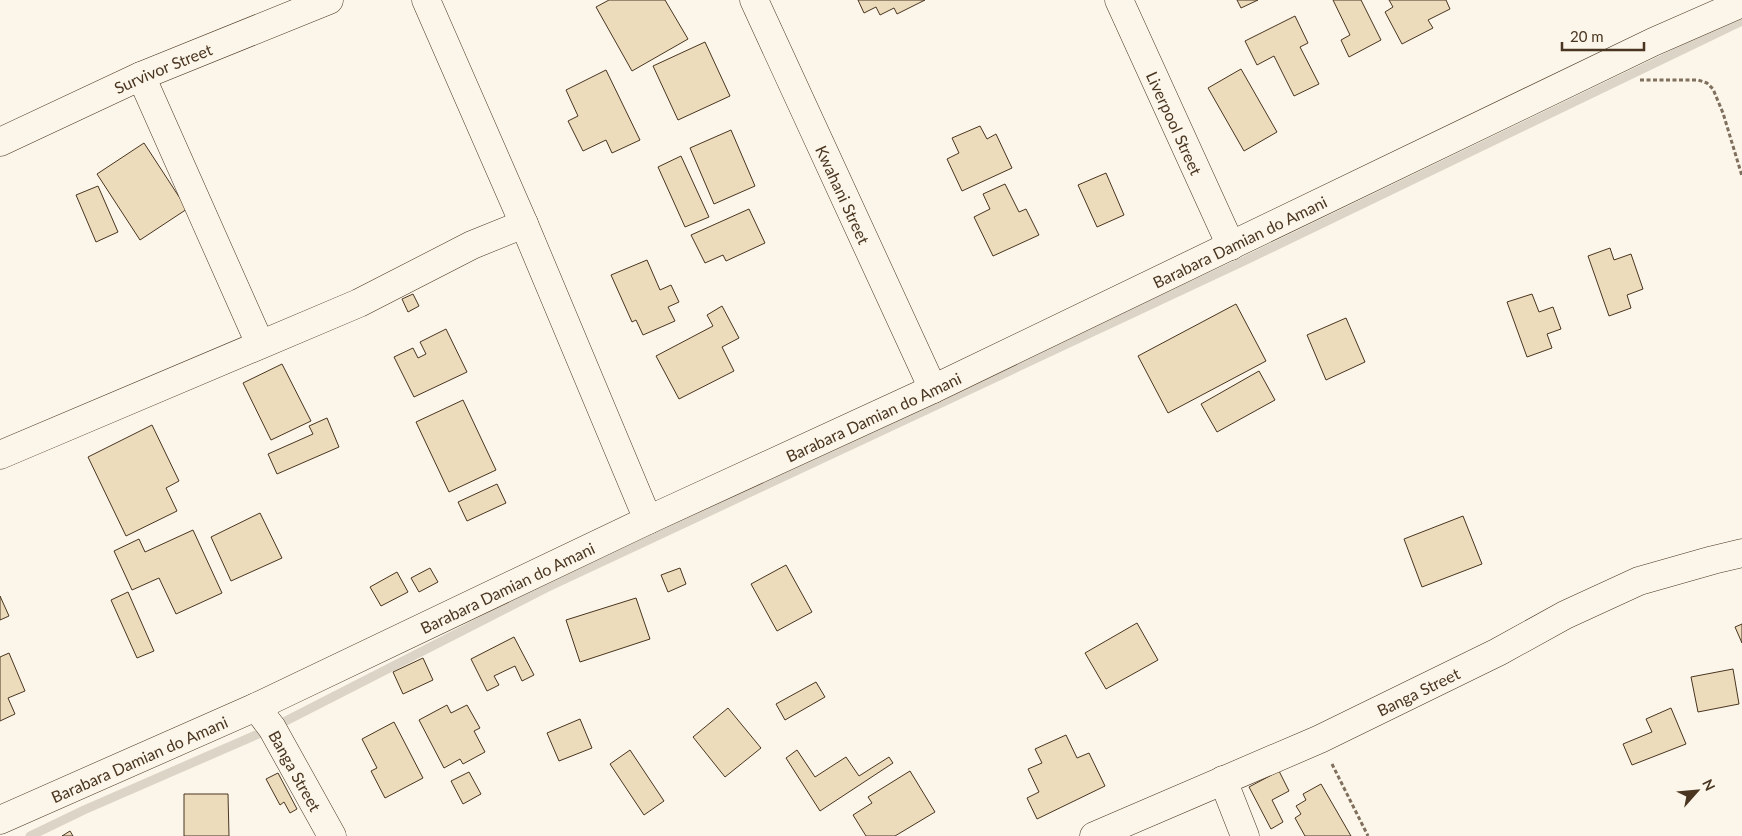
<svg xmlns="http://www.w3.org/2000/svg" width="1742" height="836" viewBox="0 0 1742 836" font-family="Lato,sans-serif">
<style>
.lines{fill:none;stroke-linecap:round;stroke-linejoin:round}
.stream{stroke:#dcd4c6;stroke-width:9}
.building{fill:#ecdcbc;stroke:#4a3520}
.minor-casing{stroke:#4a3520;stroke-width:29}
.path{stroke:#7f6f5c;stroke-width:3;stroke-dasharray:4 2.5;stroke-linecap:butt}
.minor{stroke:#fbf6e9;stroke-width:28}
.labels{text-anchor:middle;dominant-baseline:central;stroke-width:4;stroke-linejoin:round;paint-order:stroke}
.street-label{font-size:16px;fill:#4a3520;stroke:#fbf6e9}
</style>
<rect width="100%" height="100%" fill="#fbf6e9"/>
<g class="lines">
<path class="stream" d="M30 836 84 810 272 728 546 588 1242 262 1742 21"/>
</g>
<path class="building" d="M609 0H665L688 39 632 71 596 7Z
M858 0H925L897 14 894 8 880 15 876 7 864 13Z
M1237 0H1258L1241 8Z
M1333 0H1361L1381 40 1349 57 1341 40 1350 35Z
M1389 0H1446L1450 9 1428 20 1433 28 1402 44 1385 12 1393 7Z
M1295 16 1308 43 1300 47 1319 84 1294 96 1274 56 1257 65 1245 41Z
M705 42 730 96 678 120 653 66Z
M1241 69 1277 132 1244 151 1208 88Z
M606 70 640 140 612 153 606 140 583 151 568 121 578 116 566 90Z
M980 126 987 139 996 134 1012 168 962 191 947 159 959 153 952 138Z
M731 130 755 186 714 204 690 148Z
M144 143 187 209 140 240 97 174Z
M681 156 709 217 685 227 658 167Z
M1106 173 1124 215 1097 227 1078 185Z
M1005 184 1019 212 1026 209 1039 235 993 256 974 217 990 209 983 194Z
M98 186 118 232 96 242 76 195Z
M749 209 765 243 726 261 723 255 705 263 691 235Z
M1610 248 1614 260 1631 254 1643 289 1627 295 1631 308 1609 316 1588 256Z
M647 260 660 290 671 285 679 302 668 307 675 321 643 335 636 320 632 322 611 275Z
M413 294 419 306 408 312 402 299Z
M1532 294 1539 312 1553 307 1561 329 1547 334 1552 348 1527 357 1507 302Z
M1236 304 1266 361 1168 413 1138 356Z
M722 306 739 338 722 347 734 371 679 399 656 356 713 326 707 315Z
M1346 318 1365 362 1326 380 1307 335Z
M446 329 467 372 414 397 394 357 413 348 418 358 426 354 420 342Z
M282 364 311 421 271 440 243 383Z
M1259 371 1275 400 1217 432 1201 404Z
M463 400 496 470 449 492 416 422Z
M327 418 339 447 277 474 268 454 313 434 309 426Z
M152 425 179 481 166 488 177 511 126 536 88 457Z
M497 484 506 503 467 521 458 502Z
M260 513 282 558 231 581 211 537Z
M1463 516 1482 564 1422 587 1404 539Z
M193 530 222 593 176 614 159 578 132 590 114 551 139 539 145 552Z
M786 565 812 612 777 631 751 584Z
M430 568 438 582 419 592 411 578Z
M680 568 686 584 668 592 661 575Z
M397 572 408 592 381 606 370 587Z
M128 592 154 651 137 658 111 600Z
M0 596 9 616 0 620Z
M636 598 650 639 580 662 566 620Z
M1137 623 1158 660 1106 689 1085 653Z
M1742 624V643L1735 627Z
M514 637 534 675 522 681 515 666 494 676 499 685 487 691 471 659Z
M9 653 25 691 8 698 15 714 0 721V657Z
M423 658 433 680 403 694 393 672Z
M1733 669 1739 704 1698 712 1691 677Z
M816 682 825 697 785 720 776 704Z
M447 705 451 713 467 705 480 728 474 731 485 752 463 764 460 759 444 768 419 720Z
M728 708 761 748 725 777 693 737Z
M1671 708 1686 744 1632 765 1623 744 1652 732 1646 719Z
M580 719 592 748 559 761 547 733Z
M394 722 423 778 385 798 371 771 377 768 362 739Z
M1066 735 1077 758 1089 753 1105 786 1037 819 1027 798 1039 792 1028 769 1042 763 1035 749Z
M630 750 664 801 644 815 610 764Z
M797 750 815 777 846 757 859 776 889 757 893 763 820 811 786 758Z
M910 771 935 812 895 836H866L853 815 872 803 868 797Z
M1279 771 1289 791 1272 800 1283 822 1271 829 1249 787Z
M469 772 481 794 463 804 451 781Z
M278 773 297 809 290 813 284 802 280 805 266 779Z
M1321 784 1351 836H1305L1295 818 1301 814 1296 806 1306 800 1303 794Z
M184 794H228L229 836H184Z
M70 831 73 836H62Z"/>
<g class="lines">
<defs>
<g id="minor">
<path d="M426 0 524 224 648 520"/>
<path id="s1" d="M754 0 933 389"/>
<path id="s2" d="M1119 0 1231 246"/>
<path d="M141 76 260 344"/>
<path id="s3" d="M0 142 141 76 329 0"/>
<path d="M0 455 359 303 472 245 524 224"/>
<path id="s4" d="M256 707 272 728 332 836"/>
<path d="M1223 780 1245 836"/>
<path id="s5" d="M0 820 256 707 648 520 933 389 1653 42 1742 3"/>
<path id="s6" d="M1094 836 1320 739 1498 652 1565 615 1639 581 1713 560 1742 553"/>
</g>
</defs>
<use href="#minor" class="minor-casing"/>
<path class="path" d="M1640 80H1698L1707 83 1713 89 1723 113 1742 176
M1332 764 1368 836"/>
<use href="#minor" class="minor"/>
</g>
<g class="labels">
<g class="street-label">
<text stroke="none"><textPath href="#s3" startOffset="179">Survivor Street</textPath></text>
<text stroke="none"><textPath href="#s2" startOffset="135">Liverpool Street</textPath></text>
<text stroke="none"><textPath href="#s1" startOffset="214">Kwahani Street</textPath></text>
<text stroke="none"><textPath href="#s5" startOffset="1368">Barabara Damian do Amani</textPath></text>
<text stroke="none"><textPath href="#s5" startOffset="962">Barabara Damian do Amani</textPath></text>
<text stroke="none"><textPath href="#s5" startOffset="558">Barabara Damian do Amani</textPath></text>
<text stroke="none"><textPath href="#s6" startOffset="355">Banga Street</textPath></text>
<text stroke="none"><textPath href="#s5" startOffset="152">Barabara Damian do Amani</textPath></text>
<text stroke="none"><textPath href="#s4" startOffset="75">Banga Street</textPath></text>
</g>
</g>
<g transform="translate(1697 791) rotate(63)" stroke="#fbf6e9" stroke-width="4" paint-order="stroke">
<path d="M0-4L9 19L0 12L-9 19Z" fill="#4a3520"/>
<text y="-8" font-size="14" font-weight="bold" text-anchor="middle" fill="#4a3520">N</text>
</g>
<path d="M1562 42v8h82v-8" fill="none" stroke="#4a3520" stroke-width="2.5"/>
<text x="1570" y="42" font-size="15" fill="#4a3520" stroke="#fbf6e9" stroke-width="4" paint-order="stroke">20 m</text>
</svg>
